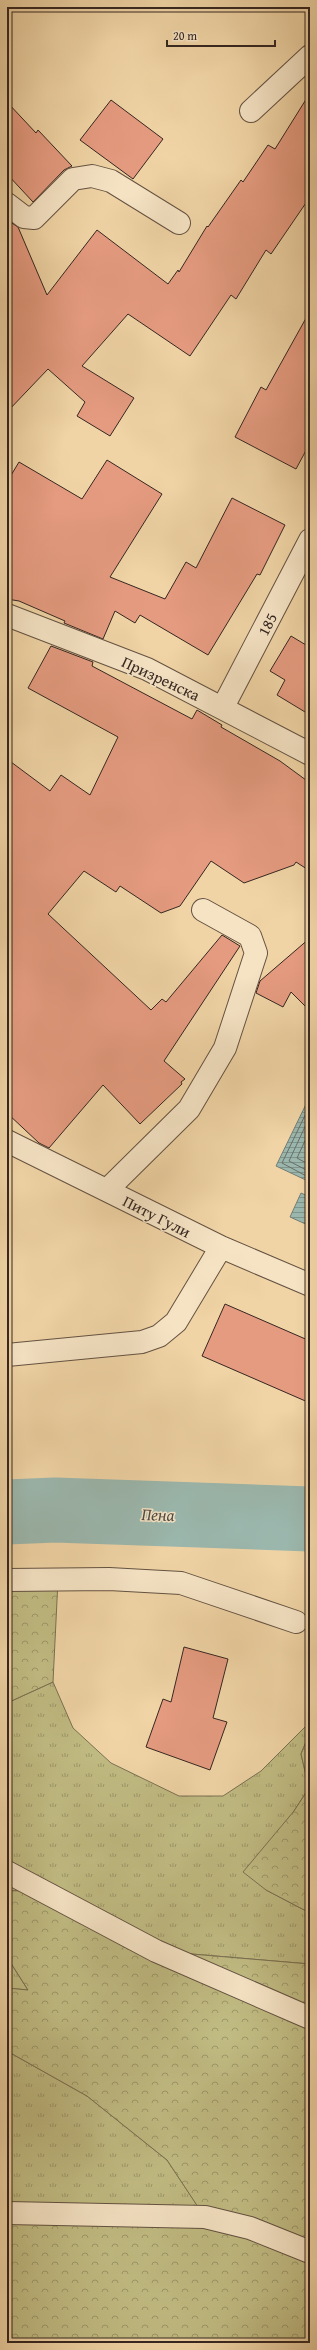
<svg xmlns="http://www.w3.org/2000/svg" width="317" height="2350" viewBox="0 0 317 2350" font-family="'Gentium Book Plus',serif">
<style>
.grass{fill:url(#grass-tufts);stroke:#7a7052}
.forest{fill:url(#forest-crowns);stroke:#7a7052}
.water{fill:url(#water-rules);stroke:#727d75}
.lines{fill:none;stroke-linecap:round;stroke-linejoin:round}
.shore{stroke:#686e67;stroke-width:1}
.river{stroke:#9bb7ad;stroke-width:65}
.building{fill:#e59b80;stroke:#352621}
.minor-casing{stroke:#645242;stroke-width:24}
.minor{stroke:#f5e3c4;stroke-width:22}
.labels{text-anchor:middle;dominant-baseline:central;stroke-width:3;stroke-linejoin:round;paint-order:stroke}
.street-label{font-size:16px;fill:#352621;stroke:#f5e3c4}
.water-label{font-size:17px;font-style:italic;fill:#4e4a44;stroke:#f5e3c4}
</style>
<defs>
<pattern id="grass-tufts" width="24" height="20" patternUnits="userSpaceOnUse"><rect width="24" height="20" fill="#c0bb82"/><path d="M3 7l-1-3M5 7V3M7 7l1-3M15 17l-1-3M17 17v-4M19 17l1-3" fill="none" stroke="#9d986a"/></pattern>
<pattern id="forest-crowns" width="20" height="18" patternUnits="userSpaceOnUse"><rect width="20" height="18" fill="#c0bb82"/><path d="M2 6a3 3 0 1 1 6 0M12 15a3 3 0 1 1 6 0" fill="none" stroke="#9d986a"/></pattern>
<pattern id="water-rules" width="6" height="5" patternUnits="userSpaceOnUse"><rect width="6" height="5" fill="#9bb7ad"/><path d="M0 2.5h6" fill="none" stroke="#7f958c"/></pattern>
</defs>
<rect width="100%" height="100%" fill="#f0d4a5"/>
<filter id="stains"><feTurbulence type="fractalNoise" baseFrequency=".005" numOctaves="4"/><feColorMatrix values="0 0 0 0 .2 0 0 0 0 .09 0 0 0 0 .02 0 0 0 .5 -.17"/></filter>
<radialGradient id="worn" r=".72"><stop offset=".6" stop-color="#630" stop-opacity="0"/><stop offset="1" stop-color="#630" stop-opacity=".3"/></radialGradient>
<path class="grass" d="M53 1682 73 1728 111 1763 179 1796H223L261 1771 310 1722V1732L301 1754 309 1788 294 1811 266 1890 310 1913V1964L156 1951 44 1890 7 1891V1703Z
M7 1957 28 1990 7 1988Z
M7 2051 87 2096 167 2160 205 2217 7 2213Z"/>
<path class="forest" d="M7 1580H58L53 1682 7 1703Z
M310 1732V1913L266 1890 243 1872 294 1811 309 1788 301 1754Z
M44 1890 156 1951 310 1964V2343H7V2213L204 2216 167 2160 87 2096 7 2051V1988L28 1990 7 1957V1891Z"/>
<path class="water" d="M310 1096V1182L276 1166Z
M301 1193 310 1197V1226L290 1217Z"/>
<g class="lines">
<path class="shore" d="M310 1105 282 1163 310 1178
M310 1116 289 1161 310 1172
M310 1130 297 1158 310 1165"/>
<path class="river" d="M7 1512 55 1510 310 1519"/>
</g>
<path class="building" d="M310 93V197L271 254 266 250 236 299 231 295 190 356 128 314 82 366 134 398 110 436 77 416 85 402 48 369 7 412V220L18 227 47 295 97 230 168 284 178 270 179 272 207 226 208 227 241 180 243 182 268 145 275 149Z
M111 100 163 139 133 179 80 140Z
M7 102 36 133 38 130 72 166 64 170 33 202 7 174Z
M310 311V443L296 469 235 437 261 387 266 390Z
M107 460 162 494 110 577 165 599 186 562 196 568 232 498 285 525 260 575 257 574 208 655 140 615 135 623 115 611 103 639 64 623 65 621 19 601 7 599V482L19 462 82 499Z
M291 636 306 645 310 638V715L277 695 285 680 270 671Z
M51 646 93 662 92 666 192 719 197 710 222 725 221 727 280 761 310 783V871L296 862 294 865 244 883 211 861 180 906 161 913 120 886 116 892 84 871 48 914 151 1010 162 999 166 1002 222 935 240 946 164 1061 185 1079 181 1082 182 1084 140 1124 103 1085 49 1148 39 1143 7 1113V759L50 791 61 775 90 795 118 737 28 688Z
M310 938V1011L291 992 283 1007 256 993 260 981Z
M225 1304 310 1341V1403L202 1356Z
M184 1647 228 1659 213 1718 227 1722 210 1770 146 1747 163 1699 171 1702Z"/>
<g class="lines">
<defs>
<path id="minor" d="M251 111 310 56
M7 204 24 217 34 218 73 179 92 176 111 181 179 223
M7 615 147 669 310 754
M223 707 310 540
M7 1141 221 1247 310 1285
M107 1190 189 1109 225 1048 256 953 250 936 203 910
M7 1355 142 1342 159 1336 176 1322 221 1247
M7 1580 109 1579 181 1583 296 1622
M7 1872 156 1951 310 2018
M7 2213 205 2217 250 2228 310 2252"/>
</defs>
<use href="#minor" class="minor-casing"/>
<use href="#minor" class="minor"/>
</g>
<g class="labels">
<g class="street-label">
<text transform="translate(267 624) rotate(-63)">185</text>
<text transform="translate(161 678) rotate(25)">Призренска</text>
<text transform="translate(157 1216) rotate(27)">Питу Гули</text>
</g>
<g class="water-label">
<text transform="translate(158 1514) rotate(2)">Пена</text>
</g>
</g>
<rect width="317" height="2350" fill="none" stroke="#f0d4a5" stroke-width="24"/>
<rect x="8" y="8" width="301" height="2334" fill="none" stroke="#352621" stroke-width="2"/>
<rect x="12" y="12" width="293" height="2326" fill="none" stroke="#352621"/>
<path d="M167 40v6h108v-6" fill="none" stroke="#352621" stroke-width="2"/>
<text x="173" y="40" font-size="12" fill="#352621" stroke="#f5e3c4" stroke-width="3" paint-order="stroke">20 m</text>
<rect width="100%" height="100%" filter="url(#stains)"/>
<rect width="100%" height="100%" fill="url(#worn)"/>
</svg>
